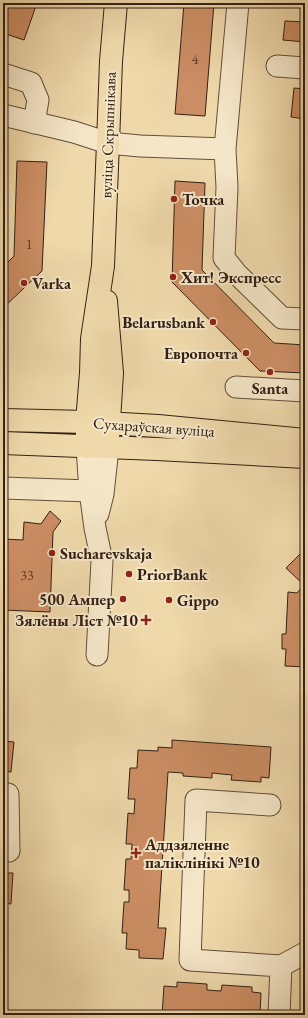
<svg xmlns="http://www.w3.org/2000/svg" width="308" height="1018" viewBox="0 0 308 1018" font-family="'EB Garamond',serif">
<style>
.building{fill:#cc8e64;stroke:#332015}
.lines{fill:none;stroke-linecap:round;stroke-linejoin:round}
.minor-casing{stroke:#624e3a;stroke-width:23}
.major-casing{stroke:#332015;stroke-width:24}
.minor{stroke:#f5e6c8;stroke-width:21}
.major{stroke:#efd9ab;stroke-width:22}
.poi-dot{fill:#8f2418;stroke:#f5e6c8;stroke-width:1.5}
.labels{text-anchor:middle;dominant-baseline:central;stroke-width:4;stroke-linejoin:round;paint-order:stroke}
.number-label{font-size:14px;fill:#593c29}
.street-label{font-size:16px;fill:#332015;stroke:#f5e6c8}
.poi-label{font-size:16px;font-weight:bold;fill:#332015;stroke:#f5e6c8;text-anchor:start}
</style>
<rect width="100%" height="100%" fill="#efd9ab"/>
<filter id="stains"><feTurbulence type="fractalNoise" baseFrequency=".005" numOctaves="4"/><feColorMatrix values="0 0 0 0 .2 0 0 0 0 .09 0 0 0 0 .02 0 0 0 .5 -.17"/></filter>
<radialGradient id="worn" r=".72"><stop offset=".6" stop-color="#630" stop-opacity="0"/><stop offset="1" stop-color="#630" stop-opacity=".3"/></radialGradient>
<path class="building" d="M3 3H37L24 40 3 33Z
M184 3H214L205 116 175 114Z
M285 21 305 22V42L283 40Z
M294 88 305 89V119L291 117Z
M17 161 47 162 42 271 3 308V267L14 256Z
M175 181 205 183 202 270 274 343 305 345V373L260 371 172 282Z
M50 511 61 521 53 532 50 612 3 610V539L23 540 24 522 41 524Z
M305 549V667L285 666 286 649H282V634H286L288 592 297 593 304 585 286 568Z
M3 735H4V741L14 742 11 772 3 771Z
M172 740 271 747 269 778 261 777V782L231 780 232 775 212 773V778L183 776V773L168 772 158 928H166L163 959 139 958V950L126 949 127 933H122L124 902H129V890H124L126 859H131L132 844H126L128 813 134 814 135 799H128L130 768H137L138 750 158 751V747L172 748Z
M3 873H13L11 904 3 903Z
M177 982 207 984V990L221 991 222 985 252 987V992L261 993 260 1015H162L164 986 177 987Z
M3 1007H6L5 1015H3Z"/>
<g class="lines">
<defs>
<path id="minor" d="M277 66 305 68
M3 74 31 83 38 100 34 123
M3 115 74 132 108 143 140 146 225 149 238 3
M225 149 227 187 224 258 237 274 282 318 305 319
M236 387 305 391
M87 447 90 491 95 528 102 561 97 655
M3 488 90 491
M98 514 103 494 108 448
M3 793 8 794 9 851H3
M270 805 196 800 190 960 281 966 305 953
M279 1015 281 966"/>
<path id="major" d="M106 301 112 373 108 437
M3 420 87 422 158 426 305 440
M3 443 157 449 305 457
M87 447V422L91 373 92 339 103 266 108 143 111 61 116 3"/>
</defs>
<use href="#minor" class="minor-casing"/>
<use href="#major" class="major-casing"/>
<use href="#minor" class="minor"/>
<use href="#major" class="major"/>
</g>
<g class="poi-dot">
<circle cx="174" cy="199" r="4"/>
<circle cx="173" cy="277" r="4"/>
<circle cx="24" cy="283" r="4"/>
<circle cx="213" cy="322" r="4"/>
<circle cx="246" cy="353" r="4"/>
<circle cx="270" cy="372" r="4"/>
<circle cx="52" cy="553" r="4"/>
<circle cx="129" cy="574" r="4"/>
<circle cx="123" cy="599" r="4"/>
<circle cx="169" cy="600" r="4"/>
<path d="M144 614h4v4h4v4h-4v4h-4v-4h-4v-4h4z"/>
<path d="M134 847h4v4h4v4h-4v4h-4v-4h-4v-4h4z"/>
</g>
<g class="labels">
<g class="number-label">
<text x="195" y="59">4</text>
<text x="29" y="244">1</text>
<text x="27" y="575">33</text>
</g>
<g class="street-label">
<text transform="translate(108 135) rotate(-88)">вуліца Скрыпнікава</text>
<text transform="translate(154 427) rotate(4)">Сухараўская вуліца</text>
</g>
<g class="poi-label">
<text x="182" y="199">Точка</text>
<text x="181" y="277">Хит! Экспресс</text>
<text x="32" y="283">Varka</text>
<text x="205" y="322" text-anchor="end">Belarusbank</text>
<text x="238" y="353" text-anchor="end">Европочта</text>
<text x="270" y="388" text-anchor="middle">Santa</text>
<text x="60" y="553">Sucharevskaja</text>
<text x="137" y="574">PriorBank</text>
<text x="115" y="599" text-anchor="end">500 Ампер</text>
<text x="177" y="600">Gippo</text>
<text x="138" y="620" text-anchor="end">Зялёны Ліст №10</text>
<text x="145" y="844">Аддзяленне<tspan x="145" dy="18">паліклінікі №10</tspan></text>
</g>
</g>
<rect width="308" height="1018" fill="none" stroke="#efd9ab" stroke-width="16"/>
<rect x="4" y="4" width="300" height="1010" fill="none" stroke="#332015" stroke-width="2"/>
<rect x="8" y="8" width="292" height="1002" fill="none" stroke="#332015"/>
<rect width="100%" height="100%" filter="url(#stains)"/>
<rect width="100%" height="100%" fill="url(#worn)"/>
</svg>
